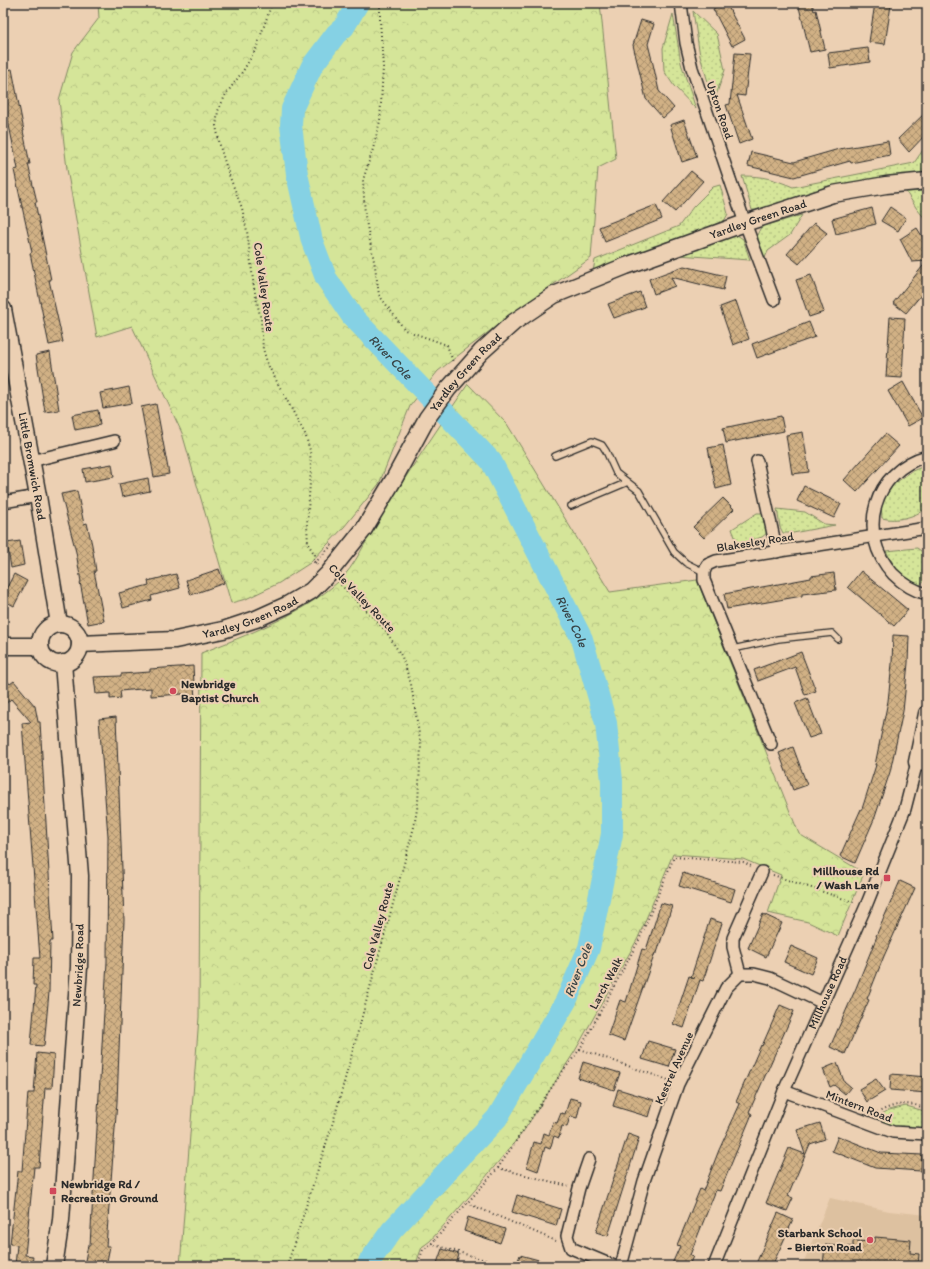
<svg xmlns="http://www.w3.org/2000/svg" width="930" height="1269" viewBox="0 0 930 1269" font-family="Itim,sans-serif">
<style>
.built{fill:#ddc1a0}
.grass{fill:url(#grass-dots);stroke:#808862}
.park{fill:url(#park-crowns);stroke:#808862}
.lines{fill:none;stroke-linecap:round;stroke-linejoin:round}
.river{stroke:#85d1e4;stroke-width:22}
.building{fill:url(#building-cross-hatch);stroke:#2b2b2b}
.lane-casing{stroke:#2b2b2b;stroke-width:8}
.street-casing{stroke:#2b2b2b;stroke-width:14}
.secondary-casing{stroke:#2b2b2b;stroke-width:19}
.path{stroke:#2b2b2b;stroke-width:2;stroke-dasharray:1 3;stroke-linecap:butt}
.lane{stroke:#ecd0b3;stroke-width:5.5}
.street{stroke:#ecd0b3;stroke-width:11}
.secondary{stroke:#ecd0b3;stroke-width:16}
.poi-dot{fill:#d1495b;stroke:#ecd0b3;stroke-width:1.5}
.labels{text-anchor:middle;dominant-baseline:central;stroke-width:4;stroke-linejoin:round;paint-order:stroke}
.street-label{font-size:12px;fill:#2b2b2b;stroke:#ecd0b3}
.poi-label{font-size:12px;font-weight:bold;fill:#2b2b2b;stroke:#ecd0b3;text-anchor:start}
.water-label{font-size:13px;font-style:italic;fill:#384447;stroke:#ecd0b3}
</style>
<defs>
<pattern id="grass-dots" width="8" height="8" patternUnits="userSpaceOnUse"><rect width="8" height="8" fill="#d5e599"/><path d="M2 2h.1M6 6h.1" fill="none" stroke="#b7c584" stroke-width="1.8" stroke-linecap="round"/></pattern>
<pattern id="park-crowns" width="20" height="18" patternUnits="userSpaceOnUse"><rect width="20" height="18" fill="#d5e599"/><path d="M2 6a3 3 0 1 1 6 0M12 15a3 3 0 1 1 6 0" fill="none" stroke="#b7c584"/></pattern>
<pattern id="building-cross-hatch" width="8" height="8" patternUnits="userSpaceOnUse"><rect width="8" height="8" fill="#d1b185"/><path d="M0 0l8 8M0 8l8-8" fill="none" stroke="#aa906d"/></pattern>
</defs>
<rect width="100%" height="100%" fill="#ecd0b3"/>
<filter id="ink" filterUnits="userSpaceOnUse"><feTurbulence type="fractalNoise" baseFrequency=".025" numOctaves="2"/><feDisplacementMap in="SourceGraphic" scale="8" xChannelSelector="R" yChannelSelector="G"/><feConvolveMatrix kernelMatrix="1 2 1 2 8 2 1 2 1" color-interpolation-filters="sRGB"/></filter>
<g filter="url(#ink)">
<path class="built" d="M3 922 9 925V940L3 1038Z
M830 1198 889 1211 927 1215V1266H802Z"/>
<path class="grass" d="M693 11 717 34 725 70 714 101 700 56Z
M673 14 681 63 696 109 674 86 664 71 663 48Z
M927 144V172L859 182 760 211 752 210 742 176C763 176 774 179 793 187L914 163Z
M720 185 728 214 724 221 593 272 595 260 679 226 693 207 713 187Z
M927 191V221L917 209 906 192Z
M802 215 790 235 768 251 764 260 757 235 761 227Z
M737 235 743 239 750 260 678 255Z
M927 465V508C914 517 897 522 882 518L881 503 894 484 912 471Z
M777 509 805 512 824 524 835 525 793 533H783L780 527Z
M757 513H762L767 533 762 537 738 545 732 529Z
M917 548 925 554 927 561 926 580 920 585 910 582 895 567 886 551Z
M906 1106 921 1110 927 1114V1131L893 1129 870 1121 889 1110Z"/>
<path class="park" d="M98 3H600L616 159 598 168 591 258 517 310 438 371 410 406 379 484 344 527 310 563 279 583 246 599 231 603 182 433 132 326 97 337 67 169 59 100 73 52 99 18Z
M468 384 507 424 610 592 697 580 799 834 864 873 838 936 808 922 768 913 781 875 743 859 673 854 638 938 575 1051 523 1132 475 1190 430 1241 422 1247 415 1266H180L199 1017 201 653C247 635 301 615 338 582 355 567 367 538 379 518 408 473 438 428 468 384Z"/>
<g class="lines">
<path class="river" id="s1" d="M358 3 344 27 336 34 312 66 292 109 291 125 297 174 312 241 326 278 352 316 491 461 582 639 606 723 612 781V834L589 948 566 1001 497 1118 392 1230 369 1262 368 1266"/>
</g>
<path class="building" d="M723 3H726L745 39 732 46 713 9Z
M798 3H812L814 11 816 10 825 49 810 52Z
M875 3 891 5 885 44 869 42Z
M641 20 654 24 648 44 653 64 659 91 674 108 663 118 646 99 633 45Z
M868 48 870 62 830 68 828 53Z
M735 53 750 54 745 96 737 95 752 139 739 144 726 105 730 104Z
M12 69 24 131H23L30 164H28L37 202H35L51 280H49L63 342 49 345 30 253 32 252 14 170 18 169 3 96V71Z
M927 111V133L909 152 898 139Z
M684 120 697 157 682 162 670 125Z
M888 141 890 155 851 163 850 161 794 177 748 166 751 152 794 162 839 149Z
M691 171 703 181 675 212 663 202Z
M656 205 662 219 605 242 599 227Z
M890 207 906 218 898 231 881 221Z
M872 208 876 224 836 234 832 219Z
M814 223 827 233 799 264 787 254Z
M917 228 927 244V261L912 262 900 239Z
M927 261V288L906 313 893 303Z
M684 266 726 276 723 290 671 277 675 286 654 294 649 279Z
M811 275 824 312 809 317 796 280Z
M640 292 645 307 614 318 608 304Z
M736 301 749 339 733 345 720 307Z
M890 317 905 318 902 378 886 377Z
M809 322 815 337 757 358 752 344Z
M50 352 59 410 45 412 36 355Z
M903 382 923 418 908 426 888 391Z
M129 387 132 403 103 408 100 393Z
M156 404 169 474 154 477 141 407Z
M98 410 100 425 75 430 72 415Z
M781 416 784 431 726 443 723 428Z
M803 432 809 472 792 474 786 435Z
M885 434 899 446 857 492 844 480Z
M723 445 731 485 716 489 708 448Z
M112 464 114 477 85 482 83 469Z
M148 478 150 491 122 497 119 484Z
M804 486 841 504 834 518 797 501Z
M77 491 84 524 87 523 92 545 96 571H94L104 621 88 624 80 582H81L76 552 61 494Z
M723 498 734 509 704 538 693 527Z
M20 541 24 565 11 568 7 543Z
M219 569 224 583 191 595 186 580Z
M861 571 908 610 894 626 848 587Z
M834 573 836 590 802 594V596L727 609 724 594 811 578V576Z
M14 574 27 581 14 606 3 600V595Z
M176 574 180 588 151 596 152 600 123 608 119 593 149 585 148 581Z
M893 635 909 636 908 663 903 711 890 772 875 817 855 863 840 856 861 809H862L876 765H875L888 701 892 664Z
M801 652 816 691 805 695 795 667 758 681 754 670Z
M193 666 195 701H184L183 694 151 696V688L120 691 121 698 110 699V693L96 694 94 677 121 676V674L150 672V669Z
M3 676 10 684 14 681 35 706 38 722H40L53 941H50L49 992 44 1046 31 1045 36 985H33L34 958H40L22 723 31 722 11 699 3 706Z
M807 698 821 734 809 738 795 703Z
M116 717 124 920 117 1102 106 1246H110L106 1266H84L88 1245H90L107 962 108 836 99 719Z
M793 747 807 785 793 790 779 753Z
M683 873 735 889 731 902 679 886Z
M900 881 915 888 884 956 867 999 869 1000 845 1054 830 1047 856 988 877 936H876Z
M661 903 672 906 657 953H655L624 1041 608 1035 620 1000 626 1002 642 949 646 950Z
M763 914 782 923 766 957 748 948Z
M710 919 722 923 703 981 700 980 684 1028 673 1024 689 976 695 978 691 977Z
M791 946 818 958 811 974 784 962Z
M780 1005 794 1011 749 1112 752 1114 720 1191 716 1190 690 1255 693 1256 689 1266H671L680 1246 677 1245 700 1189 703 1191 719 1150 740 1104 736 1102 761 1045 762 1046Z
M648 1041 675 1049 669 1067 642 1059Z
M37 1053 54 1055 52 1088H45L39 1167H34L25 1255 33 1256 32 1266H15L17 1245 10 1244 18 1171H22L28 1093H34Z
M583 1062 620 1073 614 1090 578 1078Z
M837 1063 844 1081 851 1087 845 1094 834 1085 830 1087 823 1069Z
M891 1074 927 1077V1093L890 1090Z
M876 1079 885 1091 867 1102 859 1089Z
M618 1089 654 1100 649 1117 613 1106Z
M570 1098 581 1101 577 1118 570 1116 567 1127 562 1126 559 1138 554 1136 550 1149 545 1147 538 1171 527 1167 534 1142 541 1144 544 1133 549 1135 553 1122 557 1123 561 1113 565 1114Z
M820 1123 825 1139 810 1144 788 1196 793 1198 787 1211 766 1203 789 1148 805 1154 797 1130Z
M628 1134 639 1138 608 1236 596 1232Z
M838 1136 881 1153 922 1155 921 1171 875 1168 832 1151Z
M517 1195 561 1209 556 1226 512 1212Z
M778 1213 793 1220 772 1266H755Z
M468 1217 505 1229 500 1243 464 1231Z
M875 1237 911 1240 910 1253 919 1254 918 1266H823L825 1245 853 1247V1241L875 1242Z
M442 1249 459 1254 456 1266H436Z
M520 1255 550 1263 549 1266H516Z"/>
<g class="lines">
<defs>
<path id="lane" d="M555 456 592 441 602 445 606 451 616 473 639 491 674 552 686 563 704 572
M571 506 628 482
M733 649 778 639 832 633 838 639"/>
<g id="street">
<path d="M681 3 686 43 692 68 745 223 774 300"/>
<path d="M927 456C874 470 855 533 893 574 902 583 914 591 927 594"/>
<path d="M31 461 114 441"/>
<path d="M757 461 777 552"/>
<path d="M3 502 38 496"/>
<path d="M771 744 704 580V572L707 565 716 561 927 528"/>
<path d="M740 974 733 947V938L762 872"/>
<path d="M784 1091 893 1132 927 1134"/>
<path d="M589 1159 579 1188 567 1236 571 1248 614 1266"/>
<path d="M621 1266 644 1181 678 1084 726 988 740 974H754L770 978 823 1003"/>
<path id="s2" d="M714 1266 784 1091 866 906 905 809 917 762"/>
</g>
<g id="secondary">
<path id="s3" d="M3 309 38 496 59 624"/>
<circle cx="60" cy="644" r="20"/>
<path id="s4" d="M80 644 175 640 223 630 256 619 287 605 311 591 328 574 364 529 394 479 427 418 448 389 481 352 514 322 554 295 626 266 745 223 833 194 886 185 927 181"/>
<path d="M3 646H40"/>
<path d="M927 714 917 762 927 763"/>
<path id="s5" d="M54 1266 61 1220 79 967 80 876 63 663"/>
</g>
</defs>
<use href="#lane" class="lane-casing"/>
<use href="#street" class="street-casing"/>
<use href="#secondary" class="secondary-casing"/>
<path class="path" d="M272 3 256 49 243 71 226 94 218 111 216 126 221 150 229 175 242 208 247 231 254 288 261 320 263 349 268 365 305 434 310 450 311 469 307 525 308 544 315 555 313 561 319 566
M380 3V20L383 67 380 121 373 149 363 180 365 216 375 266 379 295 405 330 447 345 453 362
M315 563 333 544
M773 875 856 903
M580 1049 668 1080
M877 1113C893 1104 911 1100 927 1110
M498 1168 568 1186
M467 1203 556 1241
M431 1244 492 1262 490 1266
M287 1266 334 1119 414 827 418 803 421 746 411 684 402 657 386 631 339 583
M417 1266 423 1250 431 1244 498 1168 560 1075 580 1049 639 940 674 857 743 862 753 867"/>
<use href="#lane" class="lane"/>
<use href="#street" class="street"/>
<use href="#secondary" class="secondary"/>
</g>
</g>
<g class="poi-dot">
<circle cx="173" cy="691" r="4"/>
<rect x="883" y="874" width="8" height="8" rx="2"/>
<rect x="49" y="1187" width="8" height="8" rx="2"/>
<circle cx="870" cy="1240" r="4"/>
</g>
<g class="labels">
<g class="street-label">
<text transform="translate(720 110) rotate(71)">Upton Road</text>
<text stroke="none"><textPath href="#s4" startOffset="846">Yardley Green Road</textPath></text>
<text transform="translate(264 287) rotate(82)">Cole Valley Route</text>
<text stroke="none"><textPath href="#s4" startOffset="510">Yardley Green Road</textPath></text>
<text stroke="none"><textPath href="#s3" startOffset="160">Little Bromwich Road</textPath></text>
<text transform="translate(755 542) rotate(-9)">Blakesley Road</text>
<text transform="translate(362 598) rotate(46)">Cole Valley Route</text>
<text stroke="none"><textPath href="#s4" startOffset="174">Yardley Green Road</textPath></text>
<text transform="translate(378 926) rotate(-75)">Cole Valley Route</text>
<text stroke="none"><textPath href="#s5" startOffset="302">Newbridge Road</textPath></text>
<text transform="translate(606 983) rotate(-62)">Larch Walk</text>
<text stroke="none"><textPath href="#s2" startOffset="296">Millhouse Road</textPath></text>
<text transform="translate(674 1068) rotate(-66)">Kestrel Avenue</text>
<text transform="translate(859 1106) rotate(21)">Mintern Road</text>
</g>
<g class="poi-label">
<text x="181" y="684">Newbridge<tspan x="181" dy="14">Baptist Church</tspan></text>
<text x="879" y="871" text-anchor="end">Millhouse Rd<tspan x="879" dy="14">/ Wash Lane</tspan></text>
<text x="61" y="1184">Newbridge Rd /<tspan x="61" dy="14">Recreation Ground</tspan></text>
<text x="862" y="1233" text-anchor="end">Starbank School<tspan x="862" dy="14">- Bierton Road</tspan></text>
</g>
<g class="water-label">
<text stroke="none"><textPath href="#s1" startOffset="402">River Cole</textPath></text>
<text stroke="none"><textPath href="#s1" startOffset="726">River Cole</textPath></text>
<text transform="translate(578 970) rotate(-69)">River Cole</text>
</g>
</g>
<rect width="930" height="1269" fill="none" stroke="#ecd0b3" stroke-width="16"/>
<rect x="8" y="8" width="914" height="1253" fill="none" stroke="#2b2b2b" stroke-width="1.5" filter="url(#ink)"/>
</svg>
